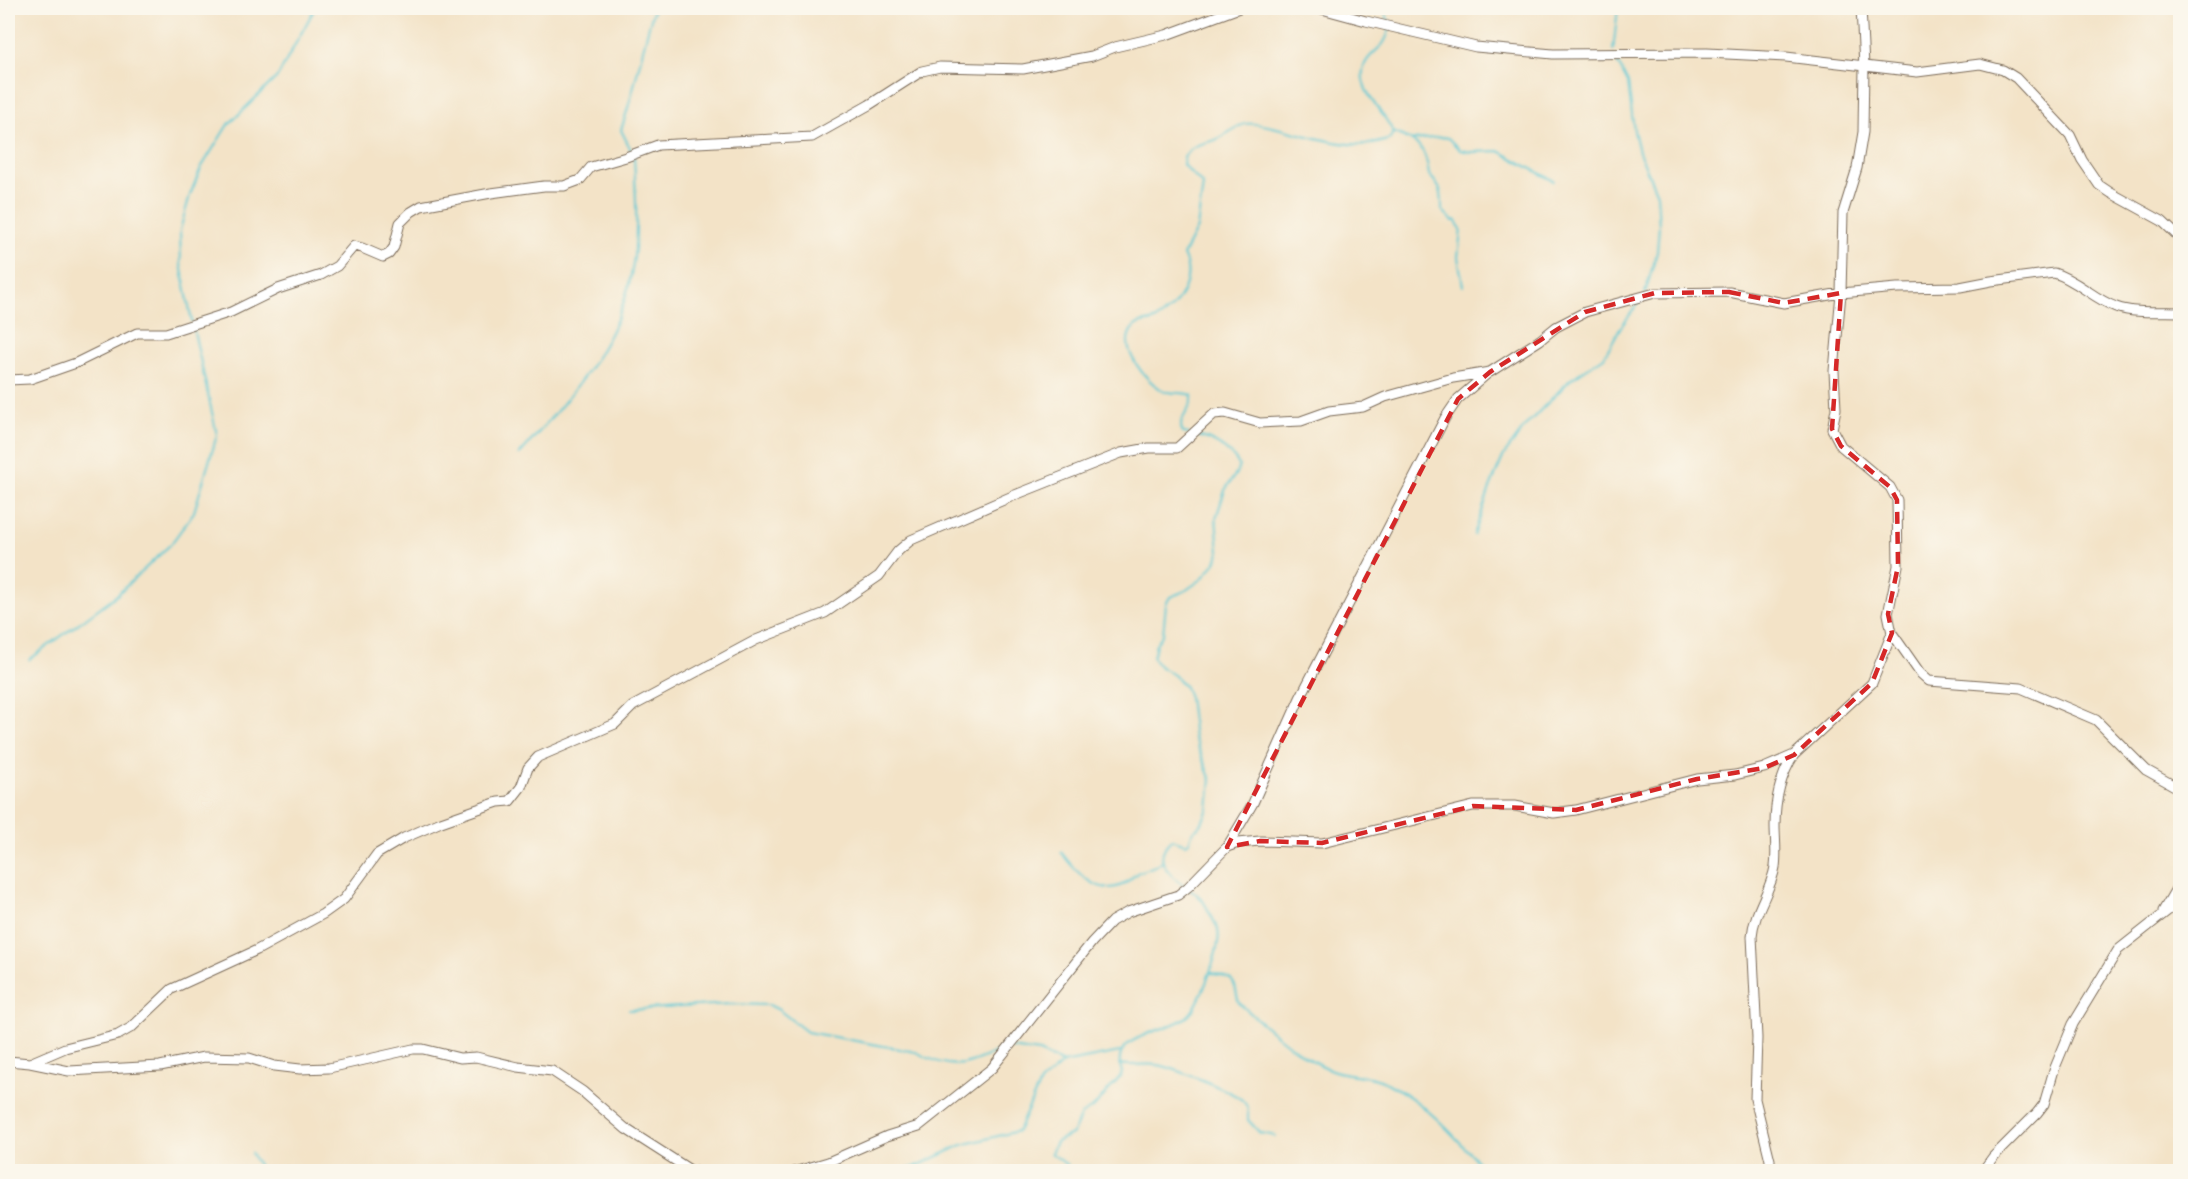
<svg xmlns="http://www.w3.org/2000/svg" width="2188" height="1179" viewBox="0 0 2188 1179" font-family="Mali,sans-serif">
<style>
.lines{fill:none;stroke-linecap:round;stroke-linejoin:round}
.stream{stroke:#5cc8d4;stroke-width:2}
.minor-casing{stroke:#7b6b59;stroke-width:11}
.minor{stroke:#fff;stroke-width:9}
.marked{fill:none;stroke:#d62828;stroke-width:4.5;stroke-dasharray:12 8;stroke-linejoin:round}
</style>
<rect width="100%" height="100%" fill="#fbf7ec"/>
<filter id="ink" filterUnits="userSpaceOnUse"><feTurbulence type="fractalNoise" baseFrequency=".0167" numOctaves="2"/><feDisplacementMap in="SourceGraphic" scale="12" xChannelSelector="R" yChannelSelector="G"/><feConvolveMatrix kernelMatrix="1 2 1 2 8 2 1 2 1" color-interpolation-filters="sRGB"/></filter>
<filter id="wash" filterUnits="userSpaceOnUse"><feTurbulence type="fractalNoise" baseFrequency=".008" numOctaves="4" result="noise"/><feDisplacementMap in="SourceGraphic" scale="24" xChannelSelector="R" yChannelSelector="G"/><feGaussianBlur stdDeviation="1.35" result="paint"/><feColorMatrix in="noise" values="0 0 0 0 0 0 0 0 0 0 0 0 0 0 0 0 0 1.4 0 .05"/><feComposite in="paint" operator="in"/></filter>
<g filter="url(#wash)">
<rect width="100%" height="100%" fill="#f3e3c7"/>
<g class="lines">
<path class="stream" d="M1384 8 1389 23
M1613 51 1618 8
M1614 56 1628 83 1634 131 1639 152 1657 194 1659 226 1657 252 1645 293
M1393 132C1418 142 1426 146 1429 175 1442 188 1442 193 1442 210L1453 221 1455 220 1461 229 1458 257 1463 286
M1414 140 1442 137 1448 138 1460 150 1471 152 1499 151 1554 181
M632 152 621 130C635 90 642 48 654 8
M192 322 181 264 180 230 190 195 201 168 227 126 278 76 315 8
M1189 434 1183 433C1175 418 1194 410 1192 395 1183 392 1173 394 1164 391 1147 383 1115 346 1134 327 1139 321 1149 323 1155 320 1178 308 1196 280 1183 255L1197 228 1203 185 1183 165C1183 148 1198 144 1212 141 1223 138 1233 127 1245 124 1256 122 1271 127 1281 129 1315 137 1357 153 1390 139L1393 132C1384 110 1352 88 1366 62 1370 55 1376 51 1382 45 1386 41 1388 34 1390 28
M519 455C565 402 617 347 631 275 639 237 636 196 634 157
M1474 535 1491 485 1504 455 1527 424 1571 379 1604 357 1620 328 1641 300
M29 660 117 595 171 544 194 512 217 435 193 327
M1061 852C1074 870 1097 897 1122 885 1128 882 1132 877 1137 873 1146 868 1154 868 1162 862
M1185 886C1166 873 1152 857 1172 839L1186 844 1189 842 1193 831 1201 825 1208 809 1211 780 1194 738 1189 697 1185 687 1174 675 1159 666 1153 658 1156 644 1163 634 1166 604 1170 597 1185 591 1202 579 1217 560 1219 552 1216 518 1225 490 1237 472 1239 465C1230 449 1212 439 1194 435
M1210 972C1216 975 1225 976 1230 979 1238 984 1235 997 1240 1004 1267 1027 1296 1055 1329 1069 1347 1077 1369 1073 1387 1083 1428 1104 1457 1139 1487 1172
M629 1010 730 1004 769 1005 779 1010 807 1032 916 1052C932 1061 953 1069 971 1062 982 1059 992 1053 1003 1049
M1011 1048 1039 1052 1063 1063
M1119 1064C1132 1067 1144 1063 1157 1065 1172 1067 1236 1092 1244 1102 1249 1108 1248 1113 1248 1120L1260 1133 1275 1136
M251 1153 262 1172
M900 1172 915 1167 962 1145 1018 1131 1040 1083 1063 1063 1120 1052
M1069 1172 1067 1165 1051 1153 1056 1142 1073 1133 1081 1115 1094 1107 1121 1076 1122 1072C1107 1034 1168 1033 1188 1016 1200 1006 1222 945 1218 930 1218 926 1213 921 1212 917 1204 903 1204 899 1190 889"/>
</g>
</g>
<g filter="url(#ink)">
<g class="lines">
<defs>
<path id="minor" d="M1318 8 1366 21 1476 47 1553 54 1707 53 1786 57 1917 72 1980 64 2003 70 2016 78 2070 135 2082 160 2099 185 2111 193 2162 221 2180 238
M8 380 30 379 76 363 137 333H166L231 312 278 289 321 275 337 266 354 246 362 248 383 257 389 254 394 247 400 223 411 212 421 206 491 193 544 186H564L580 180 591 167 626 157 658 145 812 137 869 105 922 71 940 67 1023 69 1092 56 1115 47 1166 35 1239 8
M1892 633 1920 673 1929 681 2021 688 2096 720 2146 770 2180 789
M1227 847 1253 803 1300 698 1445 418 1458 399 1488 373
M2163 911 2180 882
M8 1061 30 1063 69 1071 160 1066 204 1057 249 1058 274 1066 300 1069 329 1068 413 1049H423L460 1058 476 1057 518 1067 552 1071 582 1091 626 1129 690 1170 699 1172
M30 1063 65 1048 118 1035 132 1027 172 989 257 950 323 914 344 899 377 854 404 838 441 822 498 802 510 801 521 787 528 768 538 757 615 724 633 706 756 640 825 613 879 576 898 551 911 540 1015 495 1121 453 1149 448H1177L1214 414 1225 413 1260 423 1301 421 1329 411 1363 407 1385 397 1453 378 1490 372 1540 340 1556 327 1585 312 1655 293 1729 292 1784 303 1841 293 1897 288 1960 287 1991 281 2054 273C2077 280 2094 299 2116 307 2135 314 2160 311 2180 312
M794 1172 828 1162 887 1136 919 1126 992 1068 1092 942 1112 921 1128 912 1178 895 1188 887 1227 847 1238 843 1260 841 1322 843 1473 806H1515L1554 813 1576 810 1697 779 1735 775 1764 768 1794 755
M1769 1172 1770 1160 1755 1099 1757 1038 1752 936C1754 911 1771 891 1775 867 1777 853 1775 839 1775 825 1775 800 1780 776 1794 755L1872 683 1892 633 1888 614 1898 566 1897 500 1890 487 1841 446 1832 429 1836 409 1834 371 1841 293 1843 213 1857 168 1863 132 1864 66 1861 8
M1982 1172 1993 1157 2037 1113 2044 1104 2054 1070 2073 1024 2118 950 2180 901"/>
</defs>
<use href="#minor" class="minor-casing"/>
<use href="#minor" class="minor"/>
</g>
</g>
<path class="marked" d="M1729 292 1784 303 1841 293 1832 429 1841 446 1890 487 1897 500 1898 566 1888 614 1892 633 1872 683 1794 755 1764 768 1697 779 1576 810 1473 806 1322 843 1260 841 1227 847 1458 399 1490 372 1585 312 1655 293Z"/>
<rect width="2188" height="1179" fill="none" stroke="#fbf7ec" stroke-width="30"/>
</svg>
